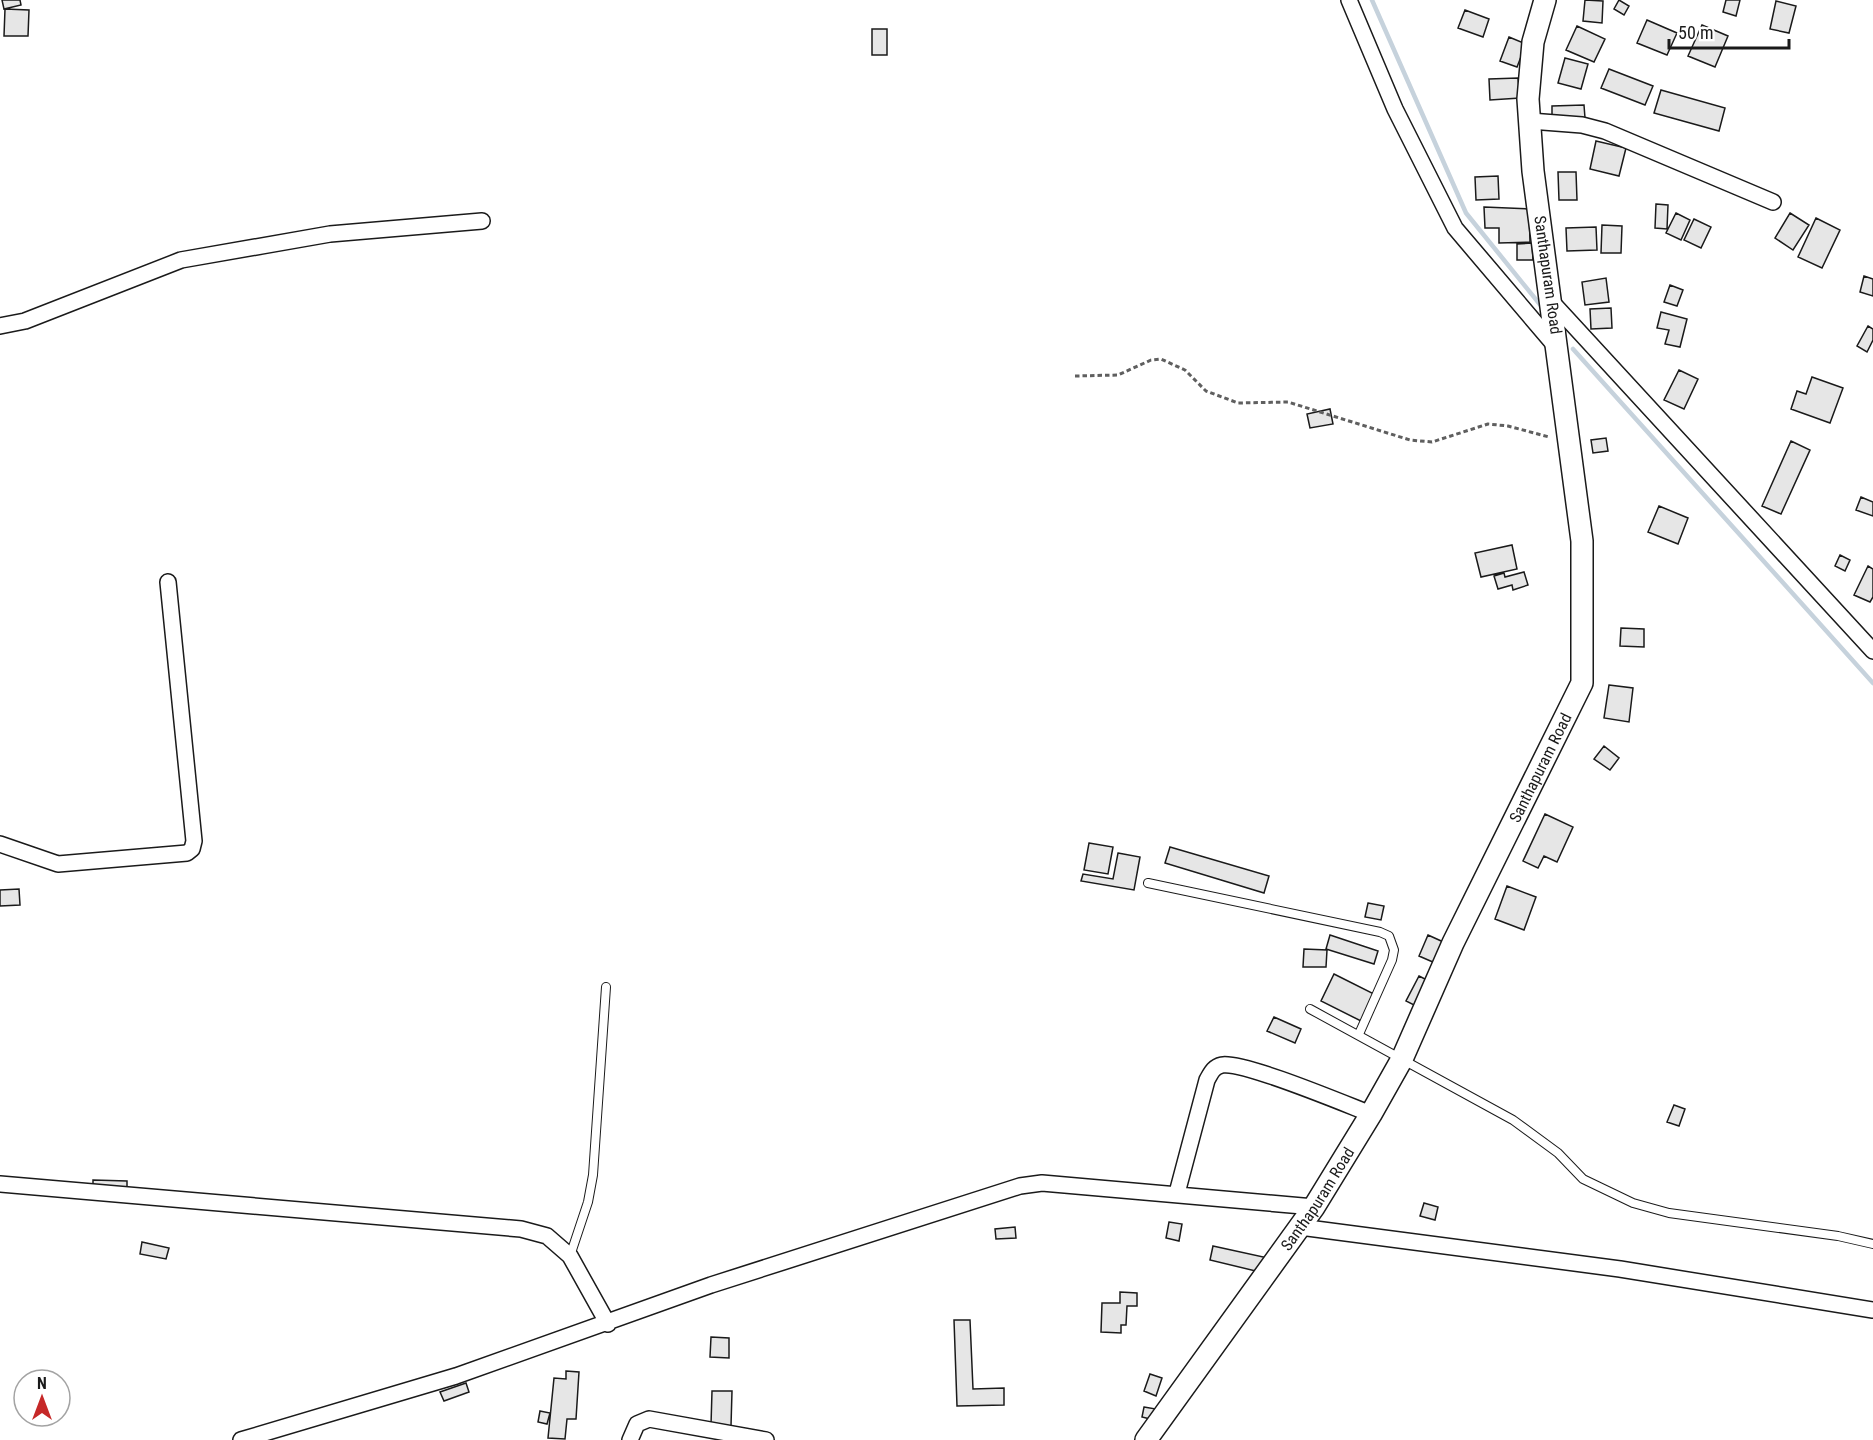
<svg xmlns="http://www.w3.org/2000/svg" width="1873" height="1440" viewBox="0 0 1873 1440" font-family="'Roboto Condensed',sans-serif">
<style>
.lines{fill:none;stroke-linecap:round;stroke-linejoin:round}
.stream{stroke:#c6d2dc;stroke-width:4.5}
.building{fill:#e6e6e6;stroke:#1a1a1a;stroke-width:1.5}
.lane-casing{stroke:#1a1a1a;stroke-width:10}
.street-casing{stroke:#1a1a1a;stroke-width:18}
.secondary-casing{stroke:#1a1a1a;stroke-width:24}
.path{stroke:#5f5f5f;stroke-width:3;stroke-dasharray:4.5 3;stroke-linecap:butt}
.lane{stroke:#fff;stroke-width:8}
.street{stroke:#fff;stroke-width:15}
.secondary{stroke:#fff;stroke-width:21}
.labels{text-anchor:middle;dominant-baseline:central;stroke-width:4.5;stroke-linejoin:round;paint-order:stroke}
.street-label{font-size:16px;fill:#1a1a1a;stroke:#fff}
</style>
<rect width="100%" height="100%" fill="#fff"/>
<g class="lines">
<path class="stream" d="M1372 0 1466 213 1542 307
M1573 349 1873 683"/>
</g>
<path class="building" d="M2 0H20L21 5 4 9Z
M1585 0 1603 1 1602 23 1583 21Z
M1619 0 1629 6 1624 15 1614 9Z
M1726 0H1740L1736 16 1723 12Z
M1776 1 1796 6 1789 33 1770 29Z
M5 9 29 10 28 36H4Z
M1465 10 1489 19 1483 37 1458 28Z
M1647 20 1677 33 1667 55 1637 43Z
M1702 25 1728 36 1715 67 1688 56Z
M1577 26 1605 39 1594 62 1566 50Z
M872 29H887V55H872Z
M1509 37 1526 44 1517 67 1500 61Z
M1565 58 1588 64 1581 89 1558 83Z
M1609 69 1653 86 1645 105 1601 88Z
M1518 78 1520 98 1490 100 1489 79Z
M1661 90 1725 108 1719 131 1654 113Z
M1584 105 1585 118 1552 119V106Z
M1596 141 1626 148 1619 176 1590 169Z
M1558 172H1576L1577 200H1559Z
M1498 176 1499 199 1476 200 1475 177Z
M1656 204 1668 205 1667 229 1655 228Z
M1484 207 1529 209 1530 242 1499 243V228H1485Z
M1676 213 1690 220 1681 240 1666 233Z
M1790 213 1809 225 1793 250 1775 238Z
M1816 218 1840 230 1822 268 1798 257Z
M1694 219 1711 227 1701 248 1684 240Z
M1602 225 1622 226 1621 253H1601Z
M1596 227 1597 250 1567 251 1566 228Z
M1532 243 1533 260H1517V244Z
M1864 276 1873 279V296L1860 292Z
M1606 278 1609 302 1585 305 1582 282Z
M1670 285 1683 290 1677 306 1664 302Z
M1611 308 1612 328 1591 329 1590 309Z
M1661 312 1687 319 1680 347 1665 344 1669 330 1657 328Z
M1868 326 1873 329V340L1867 352 1857 346Z
M1679 370 1698 379 1684 409 1664 400Z
M1812 377 1843 388 1830 423 1791 409 1797 391 1806 394Z
M1330 409 1333 424 1310 428 1307 414Z
M1606 438 1608 451 1593 453 1591 440Z
M1791 441 1810 450 1781 514 1762 506Z
M1861 497 1873 502V516L1856 510Z
M1659 506 1688 518 1678 544 1648 532Z
M1512 545 1517 569 1481 577 1475 553Z
M1840 555 1850 560 1845 571 1835 566Z
M1868 566 1873 569V597L1870 602 1854 595Z
M1524 572 1528 585 1513 590 1512 585 1498 589 1494 576 1504 573 1505 577Z
M1621 628 1644 629V647L1620 646Z
M1609 685 1633 688 1629 722 1604 718Z
M1604 746 1619 758 1610 770 1594 759Z
M1545 814 1573 827 1557 862 1544 856 1538 868 1523 861Z
M1089 843 1113 847 1108 874 1084 870Z
M1170 847 1269 876 1264 893 1165 863Z
M1118 853 1140 857 1134 890 1081 881 1083 874 1113 879Z
M1507 886 1536 897 1524 930 1495 919Z
M19 889 20 905 0 906V890Z
M1368 903 1384 906 1381 920 1365 917Z
M1330 935 1378 951 1374 964 1326 949Z
M1428 935 1450 945 1442 966 1419 956Z
M1304 949 1327 950 1326 967H1303Z
M1334 974 1374 994 1361 1021 1321 1001Z
M1419 976 1433 983 1420 1008 1406 1001Z
M1274 1017 1301 1029 1295 1043 1267 1031Z
M1674 1105 1685 1109 1679 1126 1667 1122Z
M93 1180 127 1181V1195L93 1193Z
M1424 1203 1438 1207 1435 1220 1420 1216Z
M1169 1222 1182 1224 1179 1241 1166 1238Z
M1015 1227 1016 1238 996 1239 995 1229Z
M142 1242 169 1248 166 1259 140 1254Z
M1213 1246 1268 1258 1264 1273 1210 1260Z
M1120 1292 1137 1293V1306H1127L1126 1325H1121V1333L1101 1332 1102 1303H1120Z
M954 1320H970L973 1389 1004 1388V1405L957 1406Z
M711 1337 729 1338V1358L710 1357Z
M566 1371 579 1372 576 1419H567L565 1439 548 1438 554 1378 566 1379Z
M1150 1374 1162 1378 1156 1396 1144 1391Z
M466 1383 469 1392 444 1401 440 1392Z
M712 1391H732L731 1426 711 1425Z
M1144 1407 1156 1409 1154 1420 1142 1417Z
M540 1411 550 1413 547 1424 538 1422Z"/>
<g class="lines">
<defs>
<path id="lane" d="M1148 883 1380 932 1389 936 1394 950 1392 960 1359 1034
M1310 1009 1513 1120 1558 1153 1583 1179 1633 1203 1669 1213 1838 1236 1873 1244
M570 1256 588 1202 593 1175 606 987"/>
<path id="street" d="M1349 0 1395 109 1455 228 1556 347
M1530 121 1582 125 1605 131 1773 202
M1550 300 1873 651
M0 326 25 321 181 260 330 234 482 221
M0 844 58 864 187 853 192 849 194 841 168 582
M0 1184 521 1229 547 1236 570 1256 608 1324
M1177 1193 1207 1080C1211 1073 1213 1067 1222 1065 1243 1061 1345 1104 1371 1114
M1300 1227 1620 1269 1873 1310
M241 1440 456 1376 711 1285 1020 1186 1042 1183 1314 1207
M630 1440 637 1424 649 1419 766 1440"/>
<g id="secondary">
<path id="s1" d="M1146 1440 1314 1207 1371 1114 1402 1059 1453 943 1582 683V541L1533 171 1528 99 1533 42 1545 0"/>
</g>
</defs>
<use href="#lane" class="lane-casing"/>
<use href="#street" class="street-casing"/>
<use href="#secondary" class="secondary-casing"/>
<path class="path" d="M1075 376 1118 375 1151 360 1161 359 1185 370 1206 391 1238 403 1288 402 1410 440 1432 442 1488 424 1508 426 1549 437"/>
<use href="#lane" class="lane"/>
<use href="#street" class="street"/>
<use href="#secondary" class="secondary"/>
</g>
<g class="labels">
<g class="street-label">
<text transform="translate(1548 275) rotate(82)">Santhapuram Road</text>
<text stroke="none"><textPath href="#s1" startOffset="782">Santhapuram Road</textPath></text>
<text stroke="none"><textPath href="#s1" startOffset="296">Santhapuram Road</textPath></text>
</g>
</g>
<g transform="translate(42 1398)"><circle r="28" fill="#ffffff" stroke="#a3a3a3" stroke-width="1.5"/>
<path d="M0-4.5L10 22L0 15L-10 22Z" fill="#c62828"/>
<text y="-9" font-size="16" font-weight="bold" text-anchor="middle" fill="#1a1a1a">N</text>
</g>
<path d="M1669 39v9h120v-9" fill="none" stroke="#1a1a1a" stroke-width="3"/>
<text x="1678" y="39" font-size="18" fill="#1a1a1a" stroke="#ffffff" stroke-width="4.5" paint-order="stroke">50 m</text>
</svg>
